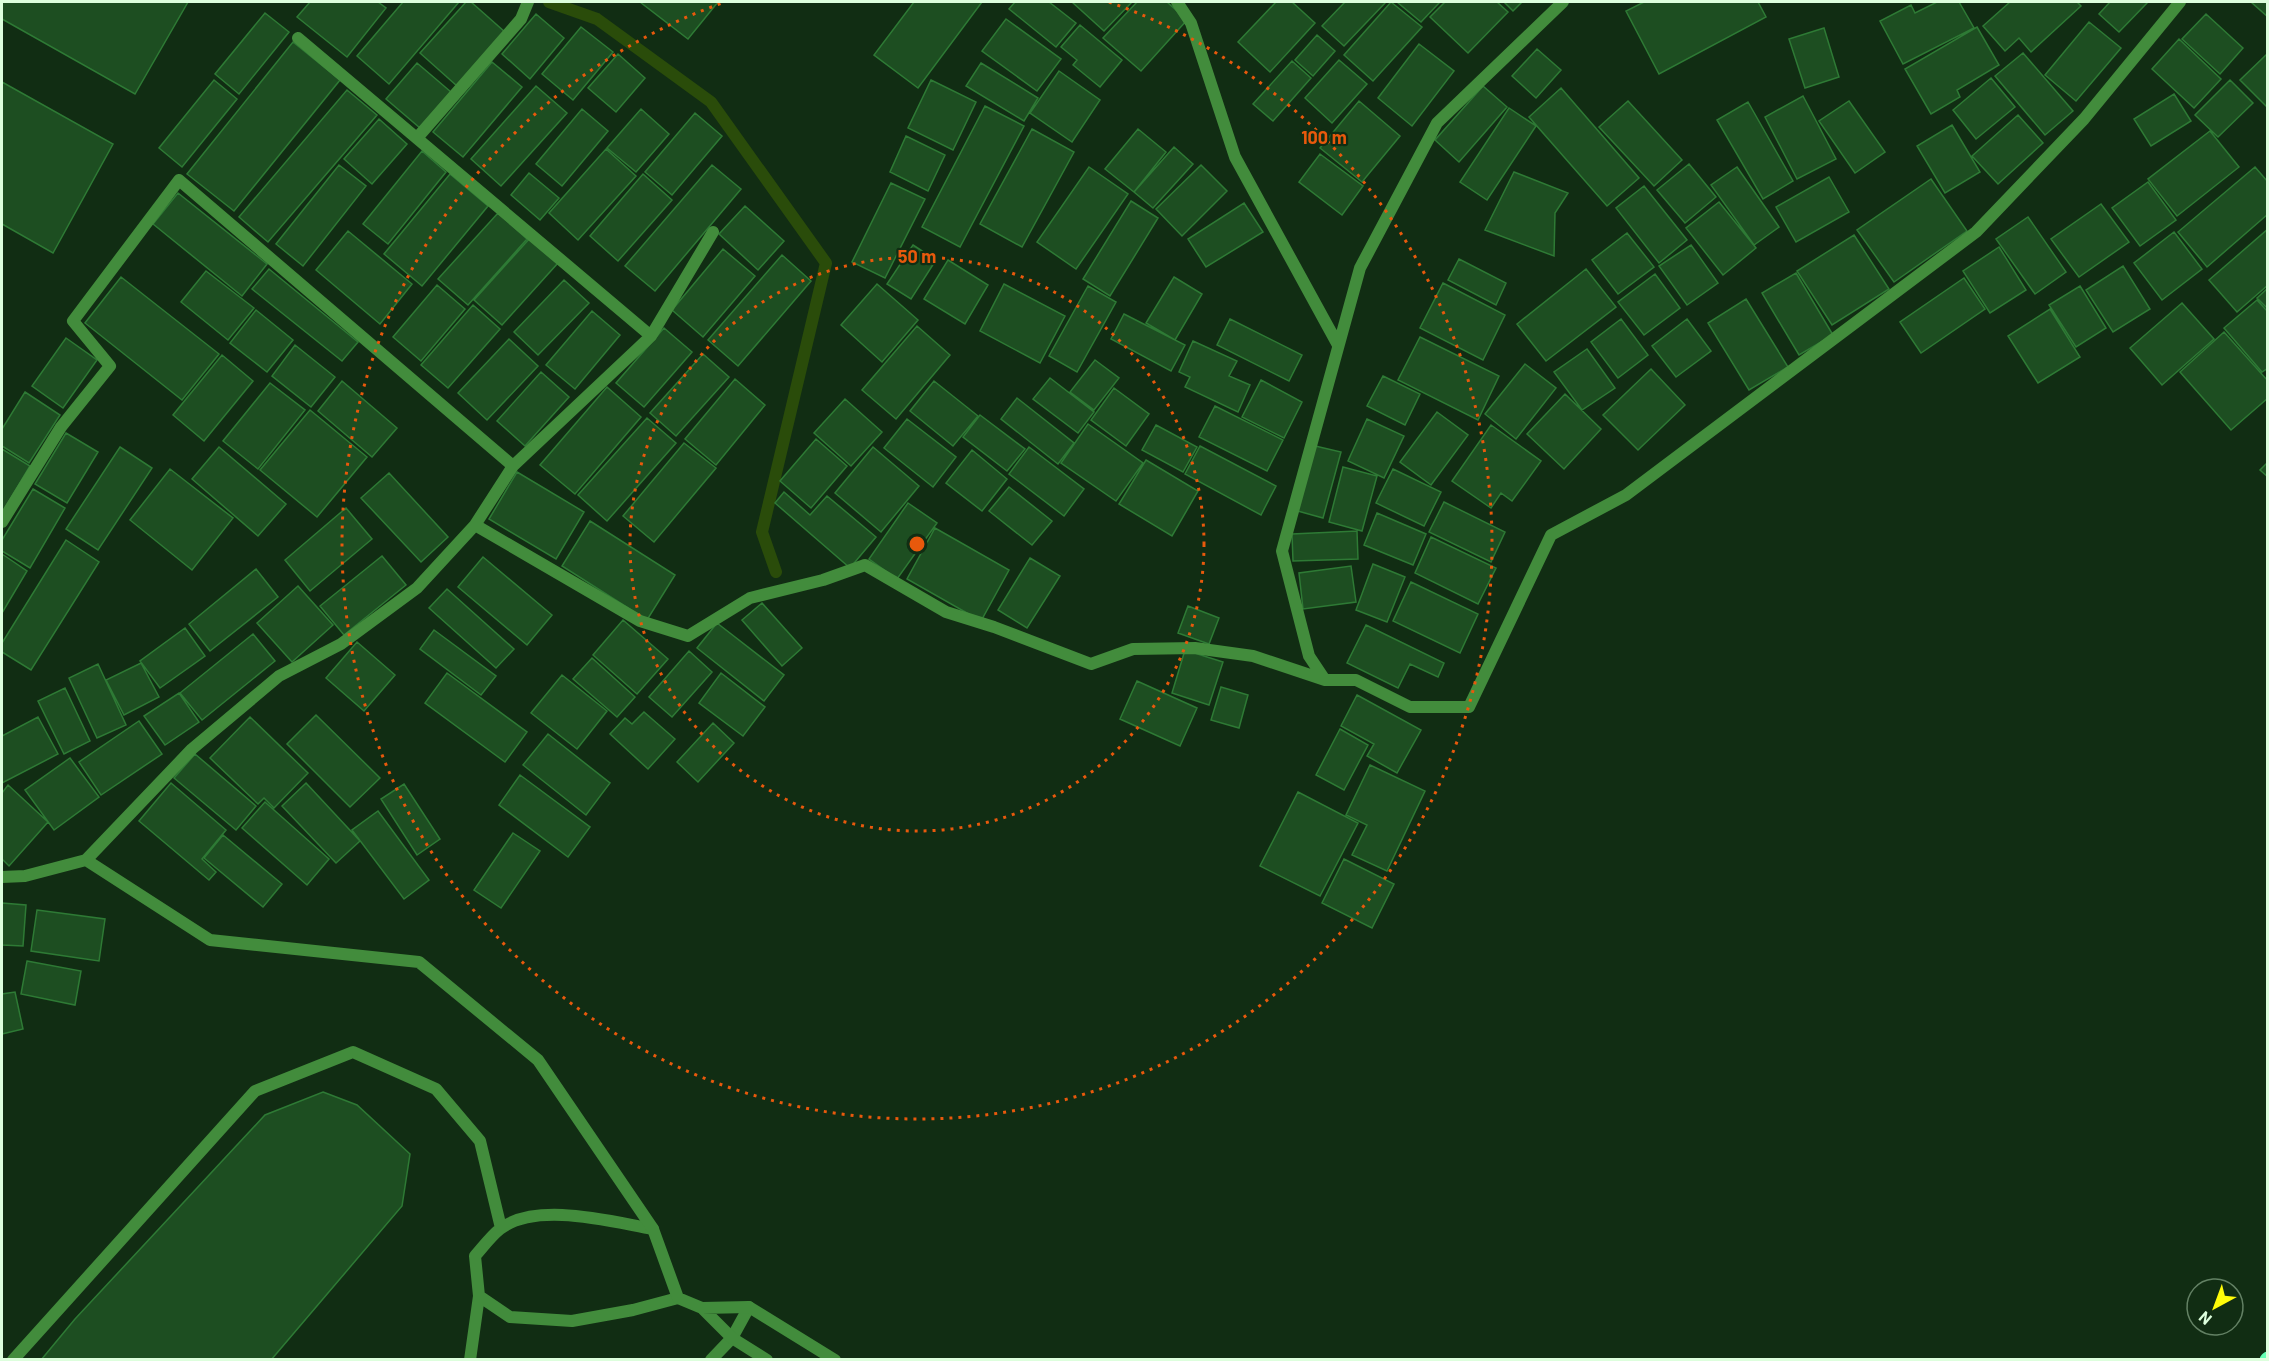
<svg xmlns="http://www.w3.org/2000/svg" width="2269" height="1361" viewBox="0 0 2269 1361" font-family="Barlow,sans-serif">
<style>
.lines{fill:none;stroke-linecap:round;stroke-linejoin:round}
.stream{stroke:#2a4c0a;stroke-width:12}
.building{fill:#1d4e21;stroke:#2e7a35;stroke-width:1.5}
.service{stroke:#428c3c;stroke-width:12}
.minor{stroke:#428c3c;stroke-width:12}
.primary{stroke:#64ffb3;stroke-width:15}
.ring{fill:none;stroke:#e8590c;stroke-width:3;stroke-dasharray:3 6}
.centre{fill:#e8590c;stroke:#112d13;stroke-width:3}
.ring-label{font-size:18px;text-anchor:middle;font-weight:bold;fill:#e8590c;stroke:#112d13;stroke-width:4.5;stroke-linejoin:round;paint-order:stroke}
</style>
<rect width="100%" height="100%" fill="#112d13"/>
<g class="lines">
<path class="stream" d="M549 2 597 19 711 102 826 263 762 532 776 572"/>
</g>
<path class="building" d="M2 2H188L135 94 2 19Z
M310 2H378L386 8 347 57 297 17Z
M403 2H459L389 84 357 56Z
M466 2H471L505 32 457 86 420 53Z
M640 2H718L688 39Z
M914 2H982L918 88 874 55Z
M1015 2H1049L1076 23 1056 47 1009 9Z
M1072 2H1132L1104 31Z
M1137 2H1167L1187 20 1141 71 1103 38Z
M1276 2H1292L1315 23 1270 72 1238 42Z
M1345 2H1386L1344 46 1322 26Z
M1391 2 1422 27 1373 81 1344 55Z
M1397 2H1440L1421 22Z
M1445 2H1497L1508 12 1468 53 1430 17Z
M1504 2H1522L1513 11Z
M1644 2H1758L1766 17 1659 74 1626 11Z
M1937 2H1959L1974 28 1903 64 1880 21 1911 5 1915 13Z
M2010 2H2077L2081 6 2031 52 2019 38 2005 51 1983 26Z
M2110 2H2148L2119 32 2099 14Z
M2251 2H2268V17Z
M265 13 289 32 239 94 215 74Z
M536 14 564 38 530 79 502 54Z
M2206 14 2243 48 2220 74 2182 39Z
M1006 19 1061 59 1037 91 982 51Z
M2089 22 2121 48 2076 101 2045 75Z
M1080 25 1122 60 1100 87 1073 65 1077 60 1061 47Z
M581 27 613 52 573 100 542 74Z
M1977 27 1999 65 1957 90 1960 97 1931 114 1905 69Z
M1824 28 1839 77 1805 88 1789 39Z
M1317 35 1335 51 1313 76 1295 60Z
M2179 39 2221 79 2194 108 2152 69Z
M293 42 340 80 234 211 187 174Z
M1419 44 1454 71 1412 126 1378 98Z
M1537 49 1561 70 1536 98 1512 76Z
M2023 53 2073 111 2045 135 1995 76Z
M618 54 645 78 616 112 588 88Z
M2267 54 2268 55V108L2240 80Z
M1339 60 1367 84 1332 123 1305 98Z
M1292 61 1311 78 1273 121 1253 104Z
M492 62 522 87 463 157 433 132Z
M417 63 451 92 420 128 386 99Z
M981 63 1038 98 1024 121 966 86Z
M1059 71 1100 100 1072 142 1030 113Z
M1991 78 2015 107 1976 139 1953 110Z
M214 80 237 99 182 167 159 148Z
M931 80 976 102 953 150 908 128Z
M2230 80 2253 103 2218 137 2195 115Z
M2 82 113 144 53 253 2 224Z
M536 86 567 113 501 186 471 159Z
M1483 86 1507 107 1459 162 1435 140Z
M1561 88 1639 178 1607 206 1529 117Z
M347 90 377 115 268 242 239 217Z
M2174 94 2191 121 2151 146 2134 119Z
M1803 96 1836 159 1797 179 1765 117Z
M1359 101 1400 136 1362 182 1320 148Z
M1628 101 1682 160 1654 186 1599 127Z
M1849 101 1885 152 1855 173 1819 121Z
M1748 102 1793 181 1763 199 1717 120Z
M985 106 1024 126 960 247 922 227Z
M1509 108 1536 126 1487 200 1460 182Z
M582 109 608 131 562 186 536 164Z
M641 109 669 134 636 172 607 148Z
M695 113 722 136 672 195 645 172Z
M2018 115 2043 143 1998 184 1972 156Z
M379 119 407 144 372 184 344 159Z
M1952 125 1980 172 1945 193 1917 146Z
M1032 129 1074 152 1022 247 980 224Z
M1138 129 1166 152 1134 192 1105 169Z
M2210 131 2239 167 2177 216 2148 179Z
M906 136 945 155 928 191 890 172Z
M1174 147 1193 164 1153 208 1134 192Z
M606 149 636 176 578 240 549 213Z
M422 151 446 172 388 244 363 224Z
M1320 154 1363 186 1342 215 1299 182Z
M1689 164 1716 197 1685 223 1657 190Z
M339 165 366 186 303 266 276 244Z
M712 165 741 189 655 291 625 266Z
M1201 165 1227 191 1182 236 1156 209Z
M1089 167 1128 194 1076 269 1037 242Z
M1737 167 1779 227 1754 245 1711 185Z
M2255 167 2268 182V214L2207 267 2178 232Z
M1514 172 1568 193 1555 213 1554 256 1485 230Z
M529 173 559 198 540 220 511 195Z
M450 174 488 206 422 286 384 254Z
M643 174 672 200 618 261 590 236Z
M1829 177 1849 212 1796 242 1776 207Z
M1931 179 1967 231 1894 282 1857 230Z
M2148 182 2176 220 2140 246 2112 208Z
M891 183 925 199 885 278 852 262Z
M1644 186 1687 240 1659 263 1616 208Z
M178 193 267 264 242 296 153 224Z
M1131 201 1158 218 1110 296 1083 279Z
M1719 202 1756 248 1723 275 1686 228Z
M1244 203 1263 232 1206 267 1188 239Z
M2101 204 2129 242 2079 277 2051 239Z
M745 206 784 241 758 270 719 234Z
M498 213 527 239 468 305 438 279Z
M2028 217 2066 272 2035 294 1996 239Z
M2268 229V285L2237 312 2209 280Z
M348 231 412 284 380 324 316 270Z
M2174 232 2202 269 2162 300 2134 263Z
M1627 233 1654 267 1618 294 1592 260Z
M1854 235 1889 289 1832 325 1797 271Z
M531 237 558 263 502 325 474 300Z
M913 245 936 260 911 299 887 284Z
M1691 245 1718 283 1687 305 1659 266Z
M1999 247 2026 290 1990 313 1963 271Z
M723 249 755 276 703 337 672 310Z
M782 255 811 281 738 366 708 340Z
M1459 259 1506 283 1496 305 1448 280Z
M948 260 988 285 965 324 924 299Z
M2123 266 2150 309 2113 332 2086 290Z
M269 269 358 342 342 361 252 289Z
M1586 269 1616 307 1546 361 1517 324Z
M206 271 254 308 228 340 181 302Z
M1796 273 1833 335 1799 355 1762 293Z
M1655 274 1680 308 1644 335 1618 302Z
M121 277 219 354 182 400 85 323Z
M1174 277 1202 294 1175 340 1146 323Z
M1964 278 1985 309 1921 353 1900 322Z
M564 280 589 303 538 355 514 332Z
M1443 283 1505 315 1483 360 1420 328Z
M877 284 918 320 882 362 841 325Z
M1004 284 1065 316 1040 363 980 331Z
M437 285 465 309 421 361 393 337Z
M1088 286 1116 302 1077 372 1049 356Z
M2080 286 2106 328 2076 347 2049 305Z
M2268 288V309L2257 298Z
M1746 299 1788 367 1749 390 1708 323Z
M2257 300 2268 312V368L2262 372 2224 328Z
M2182 303 2214 339 2162 385 2130 348Z
M473 305 500 329 448 388 421 365Z
M2050 309 2080 357 2038 383 2008 336Z
M256 310 293 340 267 372 230 343Z
M592 311 620 335 575 389 546 365Z
M1124 314 1185 345 1171 371 1111 339Z
M1230 319 1302 355 1289 381 1217 345Z
M1621 319 1648 355 1618 378 1591 342Z
M1687 319 1711 351 1676 377 1652 346Z
M917 326 950 355 896 419 862 390Z
M664 328 692 352 644 407 616 383Z
M2224 332 2268 381V398L2231 430 2180 372Z
M1420 337 1499 376 1478 420 1398 380Z
M66 338 97 360 63 408 32 386Z
M509 339 538 366 487 420 458 393Z
M1193 341 1237 361 1229 376 1250 385 1238 412 1185 387 1190 377 1179 372Z
M295 345 335 377 311 407 272 376Z
M1587 349 1615 388 1582 410 1554 372Z
M703 354 729 377 676 436 650 413Z
M222 355 253 381 204 441 173 415Z
M1095 360 1119 378 1094 410 1070 392Z
M1525 364 1556 388 1516 439 1485 414Z
M1651 369 1685 405 1638 450 1603 415Z
M541 372 569 397 525 446 497 421Z
M1383 376 1420 394 1405 425 1367 406Z
M1050 378 1094 412 1078 433 1033 399Z
M735 379 765 405 716 465 685 439Z
M1261 380 1302 402 1284 438 1242 417Z
M342 381 397 428 372 457 318 411Z
M934 381 978 416 953 446 910 411Z
M270 383 305 410 258 469 223 441Z
M607 387 641 417 575 494 540 465Z
M1114 388 1149 414 1126 446 1091 420Z
M25 392 60 415 29 463 2 446V429Z
M1565 394 1601 429 1564 469 1527 434Z
M1017 398 1074 443 1058 464 1001 419Z
M845 399 882 432 851 466 814 433Z
M1215 406 1283 440 1267 471 1199 437Z
M310 410 367 457 317 517 260 470Z
M1437 412 1468 435 1431 485 1400 462Z
M980 415 1025 449 1007 471 963 437Z
M647 418 676 443 607 521 578 495Z
M907 419 956 457 933 487 884 448Z
M1367 419 1404 436 1384 478 1348 461Z
M1088 424 1143 463 1116 501 1061 463Z
M1156 425 1197 447 1183 472 1142 450Z
M1491 425 1541 461 1512 501 1501 493 1491 508 1452 481Z
M66 433 98 452 67 503 35 484Z
M816 439 847 466 811 508 780 481Z
M684 443 716 468 654 542 623 516Z
M1311 445 1341 452 1323 518 1294 510Z
M1200 446 1276 486 1261 515 1185 474Z
M120 447 152 468 98 550 66 529Z
M219 447 286 504 258 536 192 479Z
M873 447 919 486 881 532 835 493Z
M1029 447 1084 489 1064 516 1009 474Z
M2 449 30 466 2 513Z
M972 450 1007 479 982 511 946 483Z
M1146 460 1198 491 1172 536 1119 504Z
M2268 462V477L2260 470Z
M1343 467 1377 476 1362 531 1329 522Z
M170 469 233 518 192 570 130 520Z
M1393 469 1441 492 1424 526 1376 503Z
M517 472 584 512 556 559 489 519Z
M389 473 448 537 421 562 361 498Z
M1009 487 1052 521 1032 545 989 511Z
M33 489 65 508 30 568 2 551V540Z
M784 492 810 515 827 496 876 537 850 568 775 503Z
M1444 502 1505 532 1491 562 1429 532Z
M908 503 937 523 897 579 869 559Z
M346 508 372 539 310 591 285 560Z
M1377 513 1426 534 1413 565 1364 545Z
M590 521 675 575 647 620 562 566Z
M935 528 1009 570 981 621 907 579Z
M1357 531 1358 559 1293 561 1292 534Z
M1431 537 1496 568 1478 604 1415 573Z
M66 540 99 562 31 670 2 652V643Z
M2 554 27 571 2 613Z
M382 556 406 585 344 635 320 606Z
M483 557 552 615 527 645 458 587Z
M1030 558 1060 576 1027 628 998 610Z
M1373 564 1405 577 1387 622 1356 610Z
M1351 566 1356 602 1303 609 1299 573Z
M256 569 278 597 210 651 189 624Z
M1411 582 1478 614 1460 653 1393 621Z
M298 586 333 625 292 662 257 623Z
M447 589 514 649 496 668 429 608Z
M762 603 802 648 782 666 742 620Z
M1188 606 1219 618 1209 644 1178 633Z
M623 620 668 659 637 694 593 655Z
M717 623 784 675 764 701 697 648Z
M1366 625 1444 663 1438 677 1410 664 1398 688 1347 663Z
M185 628 205 656 160 688 140 661Z
M434 630 496 676 481 695 420 649Z
M253 634 275 661 202 720 180 693Z
M357 642 395 675 364 711 326 678Z
M1185 650 1223 662 1209 705 1172 693Z
M689 651 712 672 672 717 649 697Z
M592 658 635 697 617 717 573 679Z
M141 663 159 697 124 715 106 680Z
M98 664 126 725 97 738 69 678Z
M447 673 527 732 505 762 425 703Z
M721 673 765 707 743 736 699 703Z
M562 675 607 711 577 749 531 713Z
M1137 681 1197 708 1180 746 1120 719Z
M1221 687 1248 695 1239 728 1211 720Z
M65 688 90 741 64 754 38 701Z
M179 693 199 722 165 745 144 716Z
M1357 695 1421 730 1397 773 1367 756 1374 744 1341 726Z
M644 712 675 739 648 769 610 734 625 718 632 724Z
M316 715 380 778 350 807 287 744Z
M38 717 58 754 2 783V736Z
M250 717 308 773 274 808 264 798 258 804 210 758Z
M139 721 162 754 101 795 79 762Z
M713 723 734 743 698 782 677 762Z
M1340 729 1368 745 1344 790 1316 775Z
M548 734 610 783 586 815 523 765Z
M195 754 256 806 236 830 174 778Z
M70 758 99 797 54 830 25 790Z
M1370 765 1425 791 1387 871 1352 855 1367 825 1346 815Z
M520 775 590 827 568 857 499 805Z
M171 783 226 830 202 859 216 872 209 880 139 821Z
M306 783 360 841 336 863 282 806Z
M404 784 440 839 417 855 381 799Z
M8 785 48 822 9 866 2 859V793Z
M1298 792 1358 823 1320 896 1260 866Z
M265 802 329 859 307 885 242 828Z
M378 811 429 880 404 899 352 830Z
M513 833 540 851 501 908 474 890Z
M223 835 282 884 263 907 204 858Z
M1344 859 1394 884 1372 928 1322 903Z
M2 903 26 905 23 946 2 945Z
M37 910 105 919 99 961 31 951Z
M27 961 81 971 75 1005 21 994Z
M15 992 23 1029 2 1034V994Z
M323 1092 357 1105 410 1154 402 1206 271 1360H41L75 1319 265 1115Z"/>
<g class="lines">
<path class="service" d="M653 1229C612 1222 537 1201 500 1229 491 1236 483 1247 475 1256L479 1296 510 1317 572 1321 633 1310 678 1298
M13 1360 255 1091 353 1052 436 1089 480 1141 501 1228
M470 1360 479 1296
M711 1360 732 1338 749 1307"/>
<path class="minor" d="M1177 2 1191 23 1235 157 1338 345
M1563 2 1437 123 1360 268 1282 551 1309 656 1325 680H1356L1410 707H1469L1551 535 1626 495 1976 232 2084 119 2180 2
M298 38 651 336
M417 138 521 19 528 2
M2 522 61 427 110 366 73 321 179 180 513 466
M475 525 513 466 651 336 713 232
M86 860 210 940 419 962 538 1060 653 1229 678 1298 702 1308 732 1338 767 1360
M2 877 25 876 86 860 192 749 279 676 341 644 417 588 475 525 640 621 688 636 750 598 823 580 865 565 946 612 994 627 1091 664 1133 649 1195 648 1253 656 1325 680
M702 1308 749 1307 835 1360"/>
<path class="primary" d="M2267 1360 2268 1359"/>
</g>
<g class="ring">
<circle cx="917" cy="544" r="287"/>
<path d="M1109 2A575 575 0 1 1 725 2"/>
</g>
<circle cx="917" cy="544" r="9" class="centre"/>
<g class="ring-label">
<text x="1324" y="144">100 m</text>
<text x="917" y="263">50 m</text>
</g>
<rect width="2269" height="1361" fill="none" stroke="#ddffdd" stroke-width="6"/>
<g transform="translate(2215 1307) rotate(221)"><circle r="28" fill="#112d13" stroke="#638164" stroke-width="1.5"/>
<path d="M0-4.5L10 22L0 15L-10 22Z" fill="#fffb09"/>
<text y="-9" font-size="16" font-weight="bold" text-anchor="middle" fill="#ddffdd">N</text>
</g>
</svg>
